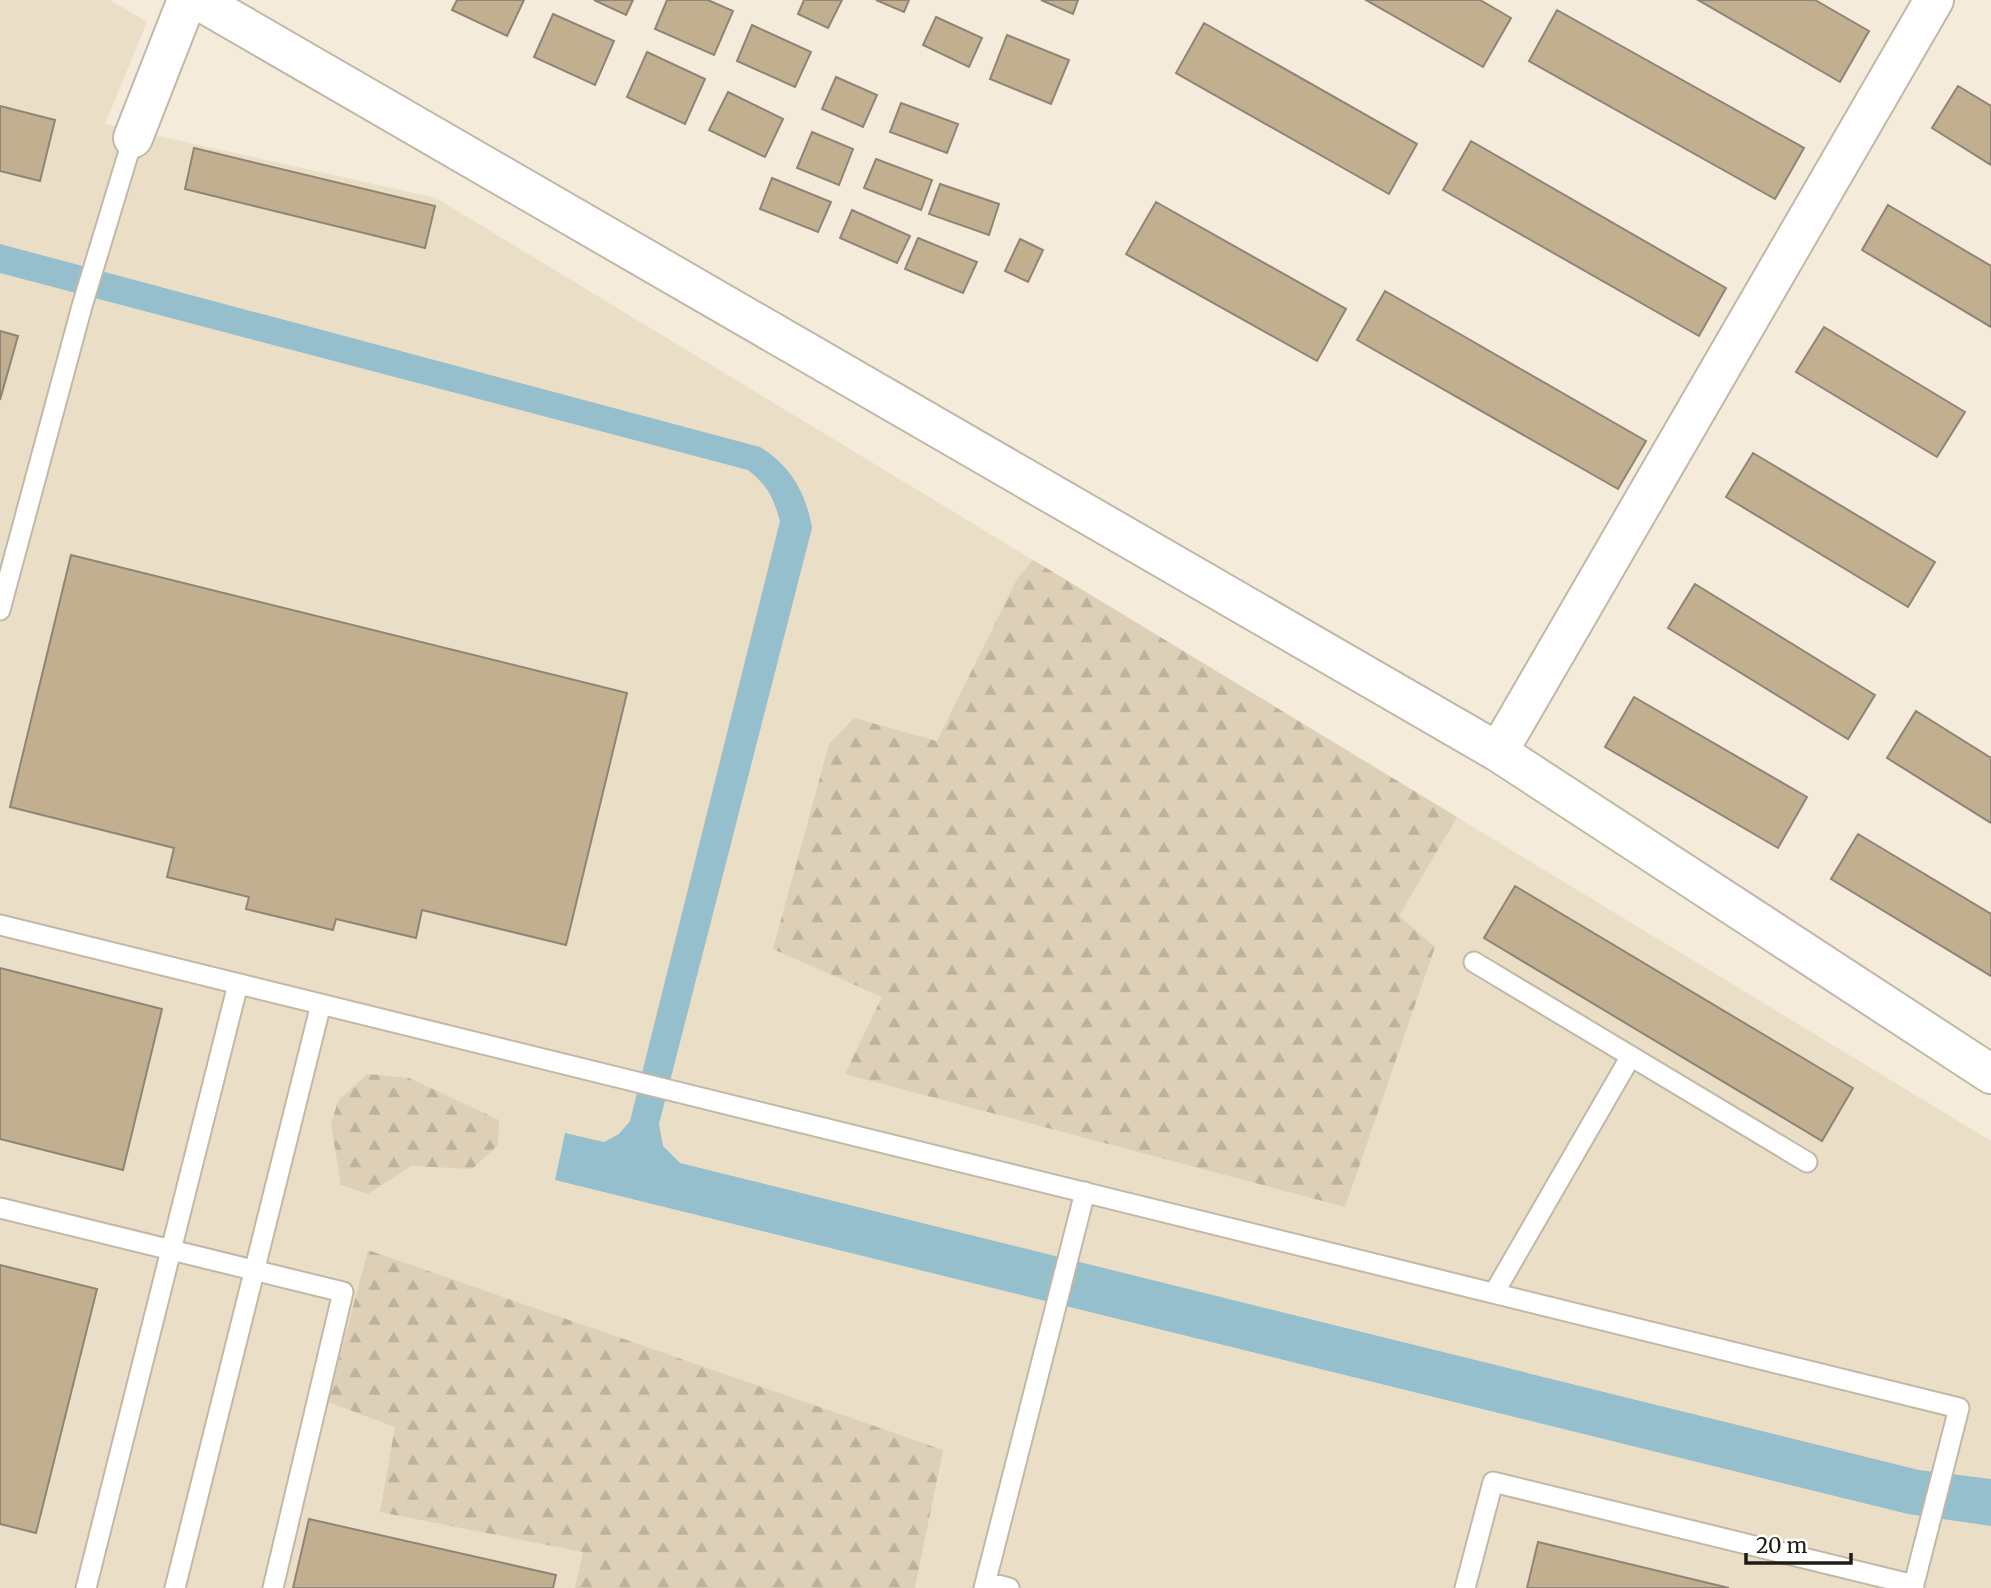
<svg xmlns="http://www.w3.org/2000/svg" width="1991" height="1588" viewBox="0 0 1991 1588" font-family="Merriweather,serif">
<style>
.built{fill:#ebdec7}
.forest{fill:url(#forest-firs)}
.water{fill:#95bfcc}
.building{fill:#c2af90;stroke:#8e8577;stroke-width:2}
.lines{fill:none;stroke-linecap:round;stroke-linejoin:round}
.lane-casing{stroke:#c1b8a8;stroke-width:23}
.street-casing{stroke:#c1b8a8;stroke-width:42}
.lane{stroke:#fff;stroke-width:19}
.street{stroke:#fff;stroke-width:38}
</style>
<defs>
<pattern id="forest-firs" width="22" height="20" patternUnits="userSpaceOnUse" patternTransform="scale(1.75)"><rect width="22" height="20" fill="#decfb7"/><path d="M5 1l3.5 6h-7zM16 11l3.5 6h-7z" fill="#beb19d"/></pattern>
</defs>
<rect width="100%" height="100%" fill="#f4ebdb"/>
<path class="built" d="M0 0H110L147 22 105 124 436 198 1991 1141V1588H0Z"/>
<path class="forest" d="M1033 560 1457 817 1399 916 1435 947 1345 1207 845 1074 882 997 773 949 829 744 854 718 937 741 1017 579Z
M367 1074 409 1078 499 1120 498 1145 472 1169 411 1166 368 1194 341 1185 331 1124 338 1101Z
M368 1250 943 1450 915 1588H575L583 1552 380 1512 395 1427 328 1402Z"/>
<path class="water" d="M0 244 760 447C791 466 806 493 812 528L659 1124 663 1146 680 1163 1919 1470 1991 1479V1526L1908 1514 555 1180 565 1133 604 1142 619 1134 630 1121 780 521C773 497 768 486 748 470L0 273Z"/>
<path class="building" d="M457 0H524L507 36 452 10Z
M594 0H633L626 15Z
M667 0H708L733 11 714 55 655 29Z
M804 0H842L828 28 798 14Z
M876 0H909L904 12Z
M1041 0H1078L1073 14Z
M1366 0H1480L1511 18 1483 67Z
M1698 0H1815L1869 31 1840 82Z
M1557 10 1804 148 1775 199 1529 61Z
M553 14 614 41 595 85 534 57Z
M936 17 982 38 969 67 923 45Z
M1204 23 1417 144 1389 194 1176 73Z
M752 25 811 52 795 87 737 61Z
M1007 35 1069 60 1051 104 990 79Z
M647 52 705 79 685 124 627 97Z
M836 77 877 95 863 127 822 109Z
M1958 86 1991 106V165L1932 128Z
M728 92 783 119 765 157 709 130Z
M901 103 958 124 947 153 890 132Z
M0 106 55 120 40 181 0 171Z
M812 132 853 149 839 185 797 168Z
M1471 141 1726 288 1699 336 1443 190Z
M194 148 435 206 425 248 185 189Z
M876 159 932 180 921 210 864 188Z
M772 178 831 202 818 232 760 209Z
M940 184 999 204 989 235 929 214Z
M1156 202 1346 309 1317 361 1126 254Z
M1888 205 1991 266V327L1862 250Z
M852 210 910 236 897 263 840 238Z
M918 238 977 262 963 293 905 269Z
M1020 239 1043 250 1028 282 1005 271Z
M1385 291 1646 441 1618 489 1357 340Z
M1824 327 1965 412 1937 457 1796 372Z
M0 331 18 336 0 400Z
M1753 453 1935 562 1908 607 1726 497Z
M71 555 627 693 566 945 422 910 416 938 336 919 333 930 246 909 249 897 167 877 174 848 10 807Z
M1695 584 1875 695 1848 739 1668 628Z
M1634 697 1807 797 1778 848 1605 747Z
M1916 711 1991 758V823L1887 758Z
M1858 834 1991 914V976L1831 879Z
M1515 886 1853 1088 1822 1141 1484 938Z
M0 968 162 1009 123 1170 0 1139Z
M0 1265 97 1289 36 1533 0 1524Z
M309 1519 556 1575 553 1588H293Z
M1538 1542 1729 1588H1527Z"/>
<g class="lines">
<defs>
<path id="lane" d="M0 610 82 306 133 138
M0 925 1959 1408 1913 1588
M1474 962 1807 1162
M0 1208 343 1292 273 1588
M1494 1293 1631 1056
M986 1582 1009 1588
M86 1588 238 984
M175 1588 321 1004
M984 1588 1085 1192
M1465 1588 1493 1482 1914 1585"/>
<path id="street" d="M198 0 1498 752 1991 1074
M133 138 187 0
M1498 752 1934 0"/>
</defs>
<use href="#lane" class="lane-casing"/>
<use href="#street" class="street-casing"/>
<use href="#lane" class="lane"/>
<use href="#street" class="street"/>
</g>
<path d="M1746 1553v10h105v-10" fill="none" stroke="#1f1c16" stroke-width="3.5"/>
<text x="1756" y="1553" font-size="21" fill="#1f1c16" stroke="#ffffff" stroke-width="5" paint-order="stroke">20 m</text>
</svg>
